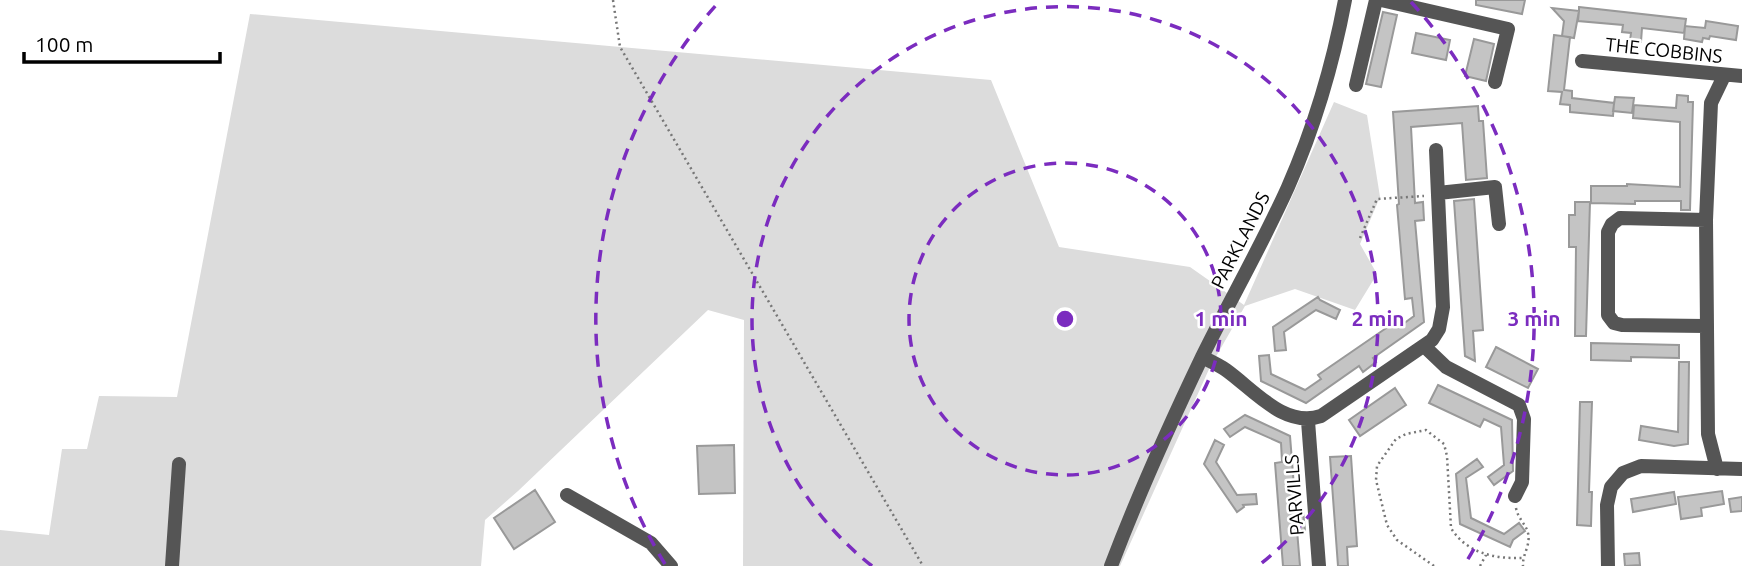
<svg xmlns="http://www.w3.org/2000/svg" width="1742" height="566" viewBox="0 0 1742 566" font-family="Ubuntu,sans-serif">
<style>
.green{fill:#dcdcdc}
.building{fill:#c4c4c4;stroke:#999;stroke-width:2}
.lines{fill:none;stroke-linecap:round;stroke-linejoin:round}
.path{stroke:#777;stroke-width:2.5;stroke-dasharray:2 3.5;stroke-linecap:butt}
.minor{stroke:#555;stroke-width:14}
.ring{fill:none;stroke:#7b2cbf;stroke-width:3.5;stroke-dasharray:12 9}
.labels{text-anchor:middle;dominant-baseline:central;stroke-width:5;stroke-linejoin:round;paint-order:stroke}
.street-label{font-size:19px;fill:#000;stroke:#fff}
.centre{fill:#7b2cbf;stroke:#fff;stroke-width:3.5}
.ring-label{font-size:21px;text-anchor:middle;font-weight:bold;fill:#7b2cbf;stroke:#fff;stroke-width:5;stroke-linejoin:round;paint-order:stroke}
</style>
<rect width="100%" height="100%" fill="#fff"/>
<path class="green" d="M250 14 991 80 1059 247 1190 267 1244 305 1334 102 1367 115 1380 197 1360 244 1377 274 1355 310 1295 289 1245 306 1210 367 1120 566H743L744 320 708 310 518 491 485 520 481 566H0V530L49 535 62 449H87L99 396 177 397Z"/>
<path class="building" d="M1476 0H1525L1522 14 1476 5Z
M1579 7 1686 19 1684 33 1642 28 1641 42 1630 41 1631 33 1622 32 1623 25 1578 21 1579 11 1574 38 1562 36 1564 21 1552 8 1579 11Z
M1383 12 1397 15 1381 87 1366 84Z
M1706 21 1738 26 1736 40 1710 36 1709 39 1703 38 1702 42 1684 39 1685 26 1705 28Z
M1416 33 1450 40 1446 60 1412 53Z
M1554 35 1570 37 1564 90 1572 91V98L1614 103 1613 116 1570 112V105L1560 104 1562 92 1548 91Z
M1474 39 1494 44 1486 81 1465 76Z
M1677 95 1688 96V102H1693L1690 210H1681V201H1635V204L1591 203V186H1627V184L1680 187V122L1633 118 1634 105 1676 108Z
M1615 97 1634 98 1632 113 1613 111Z
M1478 106 1479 121H1483L1487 178 1466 180 1462 123 1411 127 1415 203 1423 202 1424 220 1415 221 1424 322 1373 358 1376 362 1363 372 1359 366 1306 403 1261 381 1259 356 1269 355 1271 374 1305 390 1321 379 1318 375 1395 322 1399 327 1414 316 1412 298 1405 299 1397 205 1399 204 1393 112Z
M1474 199 1483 330 1473 331 1475 361 1465 356 1454 201Z
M1575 202H1590L1586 336H1575L1576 247H1569V215H1575Z
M1318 297 1320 300 1340 310 1336 319 1316 310 1284 332 1286 350 1275 351 1273 327Z
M1591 343 1679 345V358L1631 357V361L1591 360Z
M1496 347 1538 369 1528 388 1486 367Z
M1679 362H1689L1688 444 1674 446 1639 440 1641 426 1678 432Z
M1438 385 1512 420 1513 471 1494 485 1488 477 1504 465 1501 427 1484 419 1480 427 1429 403Z
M1395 388 1406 405 1360 436 1349 420Z
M1580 402H1592L1589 492H1592L1591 526 1577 525Z
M1245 415 1290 436 1296 512 1303 511 1305 530H1297L1300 566H1283L1275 463 1282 462 1281 443 1245 427 1230 437 1224 429Z
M1215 440 1224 445 1216 462 1237 495 1256 494 1257 504 1243 505 1244 507 1237 512 1204 464Z
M734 445 735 493 699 494 697 446Z
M1351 456 1357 546 1347 547 1348 566H1338L1330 457Z
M1477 459 1483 467 1466 478 1471 518 1504 534 1519 523 1525 531 1513 540 1510 547 1460 524 1456 474Z
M535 490 555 522 514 549 494 518Z
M1722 491 1724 504 1701 508 1702 516 1681 519 1678 497Z
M1674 492 1676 504 1633 512 1631 499Z
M1742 497V511L1731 512 1729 499Z
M1639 553 1640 565 1625 566 1624 554Z"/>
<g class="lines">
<path class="path" d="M613 0 620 47 923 566
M1360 238 1377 199 1424 196
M1516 508C1518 519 1526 524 1528 533 1531 545 1522 555 1523 566
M1434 566 1397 540 1387 525 1376 480 1377 466 1396 439 1406 434 1426 430 1444 444 1447 456 1451 528C1466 553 1495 559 1522 558
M1480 566 1486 555"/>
<path class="minor" d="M1381 0 1508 29 1495 82
M1582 61 1742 76
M1356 85 1376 0
M1438 193 1495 187 1499 224
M1705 326 1622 325 1614 323 1608 315V232L1612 224 1620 218 1706 220
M1424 346 1446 367 1519 405 1524 419 1522 482 1515 496
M1202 357C1210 361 1219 365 1226 370 1254 390 1284 428 1321 416L1432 340 1439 329 1443 307 1436 150
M1308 421 1319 566
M1717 469 1708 434 1706 220 1711 103 1724 76
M567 495 651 543 671 566
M172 566 179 464
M1111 566C1138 495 1169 426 1202 357 1230 300 1262 245 1288 187 1314 128 1333 64 1345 0
M1608 566 1607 505 1611 487 1623 473 1641 466 1742 469"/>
</g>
<g class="ring">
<circle cx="1065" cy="319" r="156"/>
<path d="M872 566A313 313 0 1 1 1258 566"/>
<path d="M665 564A469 469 0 0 1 719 2M1411 2A469 469 0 0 1 1465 564"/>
</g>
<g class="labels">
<g class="street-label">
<text transform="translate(1664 50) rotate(6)">THE COBBINS</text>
<text transform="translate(1240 240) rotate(-63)">PARKLANDS</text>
<text transform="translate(1294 495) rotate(-94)">PARVILLS</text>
</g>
</g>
<circle cx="1065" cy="319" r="10" class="centre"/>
<g class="ring-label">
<text x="1221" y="326">1 min</text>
<text x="1378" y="326">2 min</text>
<text x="1534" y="326">3 min</text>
</g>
<path d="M24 52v10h196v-10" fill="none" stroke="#000000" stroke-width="3.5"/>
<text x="35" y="52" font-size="21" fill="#000000" stroke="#ffffff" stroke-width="5" paint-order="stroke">100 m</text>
</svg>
